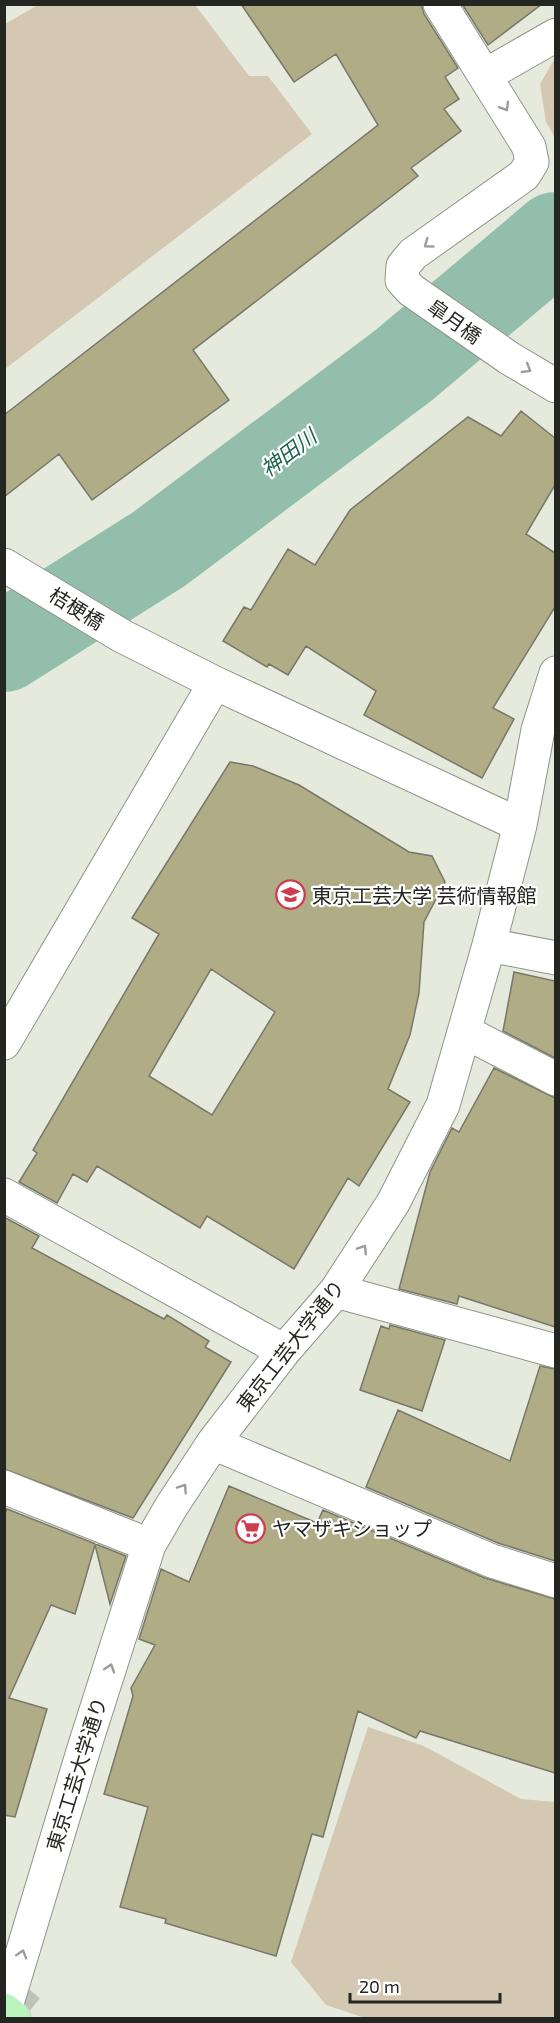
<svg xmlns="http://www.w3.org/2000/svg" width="560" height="2023" viewBox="0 0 560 2023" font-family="'Exo 2','Noto Sans JP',sans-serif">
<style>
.green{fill:#d4c8b2}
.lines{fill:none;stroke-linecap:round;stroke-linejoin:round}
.river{stroke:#93beac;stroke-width:90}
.building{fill:#afac86;stroke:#78776b;stroke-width:1.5;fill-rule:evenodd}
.highway-tunnel{stroke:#bec3b7;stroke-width:33;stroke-dasharray:33 16;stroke-linecap:butt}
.minor-casing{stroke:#8f9487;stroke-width:35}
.major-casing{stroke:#cacbca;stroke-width:35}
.minor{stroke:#fff;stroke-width:33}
.major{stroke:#baf4be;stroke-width:33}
.oneway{stroke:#9c9d9b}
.labels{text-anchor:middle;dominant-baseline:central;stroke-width:4.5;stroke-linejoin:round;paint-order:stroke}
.street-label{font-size:20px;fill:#242621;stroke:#fff}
.poi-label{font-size:20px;fill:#242621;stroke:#fff;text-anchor:start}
.water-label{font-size:21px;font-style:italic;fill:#1b654d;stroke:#fff}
</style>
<rect width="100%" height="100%" fill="#e5eadd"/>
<path class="green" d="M38 5H195L249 76H268L312 134 5 369V24Z
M555 58V138L546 122 540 84Z
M368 1727 424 1746 521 1799 555 1802V2018H365L326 2005 291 1962Z"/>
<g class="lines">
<path class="river" d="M4 647 159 549 404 365 556 237"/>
</g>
<path class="building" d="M241 4H421L424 14 458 68 445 77 459 99 444 109 461 131 411 168 418 176 193 350 229 400 92 500 59 454 4 497V415L378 125 336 54 294 82Z
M462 4H542L488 45Z
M521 411 555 438V485L526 534 555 553V607L493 708 514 719 482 778 364 715 376 691 306 646 288 675 269 664 267 667 223 641 244 607 251 610 288 549 315 565 350 510 468 417 501 436Z
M230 762 253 766 299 785 409 852 432 856 445 882 424 922 419 993 410 1035 388 1089 410 1102 359 1186 348 1178 294 1269 207 1216 200 1228 97 1166 87 1182 73 1174 57 1203 19 1182 37 1153 33 1150 159 934 132 918ZM211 969 275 1012 212 1115 149 1076Z
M514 972 555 981V1058L503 1031Z
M494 1068 555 1098V1327L459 1296 457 1304 399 1289 430 1172 452 1128 459 1132Z
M4 1217 39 1236 32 1248 164 1319 167 1315 209 1341 205 1347 231 1362 133 1518 4 1469Z
M390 1325 445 1340 422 1411 360 1390 381 1326 389 1329Z
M540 1366 555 1369V1561L498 1543 366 1487 398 1410 510 1461Z
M229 1486 317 1523 323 1510 485 1578 555 1599V1773L420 1731 416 1738 358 1711 323 1837 312 1834 276 1956 165 1923 166 1919 120 1907 148 1807 104 1794 133 1696 131 1688 155 1645 139 1639 161 1569 189 1582Z
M7 1509 126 1556 110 1604 95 1545 75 1614 51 1605 9 1698 47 1709 15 1817 4 1815V1515Z"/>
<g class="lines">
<path class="highway-tunnel" d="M4 1990 38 2018"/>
<defs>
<path id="minor" d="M440 4 529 147 532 162 524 175 413 254 403 266 402 280 411 290 509 358 556 386
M486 75 556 35
M4 565 122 636 215 683 520 825
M489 945 556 958
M465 1032 556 1079
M4 1043 215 683
M4 1195 284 1351
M336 1291 556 1351
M213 1443 492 1561 556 1581
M4 1487 149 1545
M5 2010 85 1745 149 1545 171 1507 213 1443 284 1351 336 1291 393 1203 443 1105 489 945 520 825 538 730 556 673"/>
<path id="major" d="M4 2010 14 2018"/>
</defs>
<use href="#minor" class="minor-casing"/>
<use href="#major" class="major-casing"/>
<use href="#minor" class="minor"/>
<use href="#major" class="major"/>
</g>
<defs><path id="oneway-chevron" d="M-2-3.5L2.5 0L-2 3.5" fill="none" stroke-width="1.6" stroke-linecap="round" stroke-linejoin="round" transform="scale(1.5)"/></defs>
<g class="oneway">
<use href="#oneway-chevron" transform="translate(505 107) rotate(59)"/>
<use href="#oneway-chevron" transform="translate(428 244) rotate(144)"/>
<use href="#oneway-chevron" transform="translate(527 369) rotate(31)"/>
<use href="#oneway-chevron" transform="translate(363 1249) rotate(-57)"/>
<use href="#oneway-chevron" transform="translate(183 1488) rotate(-56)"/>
<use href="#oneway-chevron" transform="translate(110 1668) rotate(-72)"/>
<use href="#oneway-chevron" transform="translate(22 1954) rotate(-73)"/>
</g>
<defs>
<symbol id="university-ring" viewBox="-11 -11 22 22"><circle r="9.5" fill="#fff" stroke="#cd3d4f" stroke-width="1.5"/><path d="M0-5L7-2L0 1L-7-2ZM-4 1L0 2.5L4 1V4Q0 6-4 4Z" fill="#cd3d4f"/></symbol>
<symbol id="supermarket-ring" viewBox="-11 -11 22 22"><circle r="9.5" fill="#fff" stroke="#cd3d4f" stroke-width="1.5"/><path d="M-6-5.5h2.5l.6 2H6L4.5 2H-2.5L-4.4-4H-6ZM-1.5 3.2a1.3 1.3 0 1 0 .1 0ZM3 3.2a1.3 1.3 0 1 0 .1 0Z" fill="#cd3d4f"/></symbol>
</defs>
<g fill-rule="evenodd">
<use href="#university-ring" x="274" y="878" width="33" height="33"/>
<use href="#supermarket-ring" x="234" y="1512" width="33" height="33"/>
</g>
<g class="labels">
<g class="street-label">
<text transform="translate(455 321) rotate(35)">皐月橋</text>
<text transform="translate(77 608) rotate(32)">桔梗橋</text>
<text transform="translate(290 1345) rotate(-52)">東京工芸大学通り</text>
<text transform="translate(76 1774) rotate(-73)">東京工芸大学通り</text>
</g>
<g class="poi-label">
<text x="312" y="895">東京工芸大学 芸術情報館</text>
<text x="272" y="1528">ヤマザキショップ</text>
</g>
<g class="water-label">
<text transform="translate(288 452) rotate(-37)">神田川</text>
</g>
</g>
<rect width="560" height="2023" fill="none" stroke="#242621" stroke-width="12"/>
<path d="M350 1993v9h150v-9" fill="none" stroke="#242621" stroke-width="3"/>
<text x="359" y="1993" font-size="18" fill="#242621" stroke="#ffffff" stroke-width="4.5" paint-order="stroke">20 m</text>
</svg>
